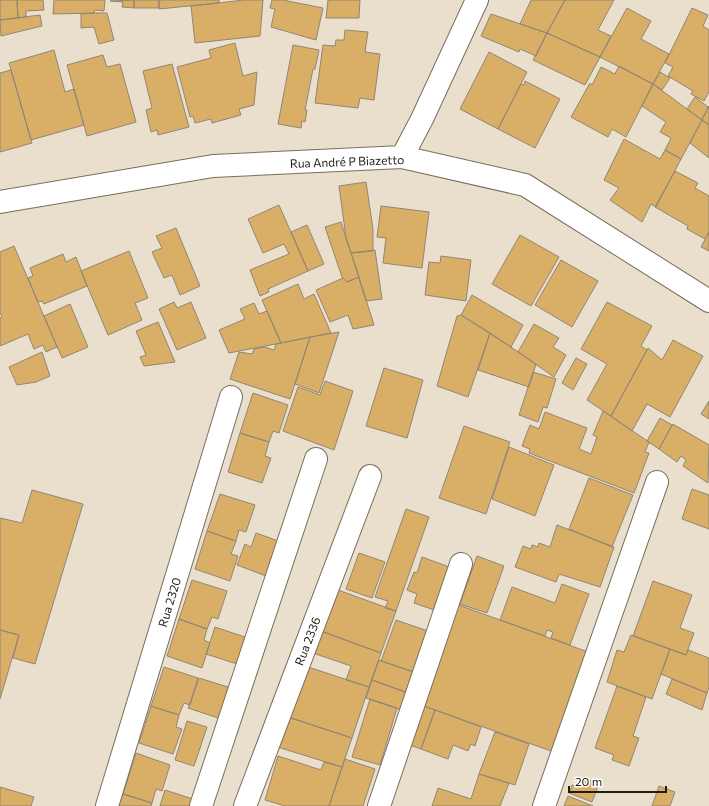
<svg xmlns="http://www.w3.org/2000/svg" width="709" height="806" viewBox="0 0 709 806" font-family="Commissioner,sans-serif">
<style>
.building{fill:#d9ae67;stroke:#918675}
.lines{fill:none;stroke-linecap:round;stroke-linejoin:round}
.minor-casing{stroke:#796e5e;stroke-width:24}
.minor{stroke:#fff;stroke-width:22}
.labels{text-anchor:middle;dominant-baseline:central;stroke-width:3.5;stroke-linejoin:round;paint-order:stroke}
.street-label{font-size:12px;fill:#211d16;stroke:#fff}
</style>
<rect width="100%" height="100%" fill="#eadecc"/>
<path class="building" d="M0 0H17L18 18 0 20Z
M17 0H43L44 10 26 11V17L18 18Z
M54 0H105L104 11 95 10 94 13 53 14Z
M134 0H159V8H134Z
M134 0V8L122 7 123 2 110 1Z
M159 0H219V3L159 9Z
M244 0H263L260 36 195 43 191 6Z
M272 0H283L323 8 316 40 271 27 275 9 270 8Z
M328 0H360L359 18H326Z
M531 0H565L547 33 520 24Z
M565 0H614L598 30 611 36 600 57 547 33Z
M627 8 651 21 641 39 669 54 653 84 600 57Z
M692 8 708 15 703 26 709 30V92L704 101 691 94 693 91 668 76 673 67 665 63Z
M94 13H107L114 40 99 44 94 27 81 28V14Z
M491 14 547 33 536 56 520 49 519 52 481 36Z
M40 15 42 26 1 36 0 20Z
M345 30 368 32 365 52 380 54 374 100 360 98 358 108 315 103 323 45 335 46 336 40H344Z
M547 33 600 57 585 85 533 60Z
M235 43 243 76 257 72 254 105 239 109 241 115 212 123 211 119 195 123 193 116 190 117 177 67 211 58 209 50Z
M293 45 319 50 315 69H313L305 110H307L305 122 302 121 301 128 278 124Z
M54 50 65 92 74 89 84 125 31 140 9 63Z
M489 52 527 72 498 129 460 109Z
M103 55 107 67 120 64 136 122 87 136 67 65Z
M172 64 189 127 158 135 157 130 151 132 146 110 152 108 143 71Z
M619 66 653 84 626 137 612 129 608 137 571 117 590 83 592 85 601 67 615 74Z
M11 70 32 143 0 152V73Z
M660 72 670 78 662 90 653 84Z
M525 81 560 99 535 148 498 129 521 84 524 85Z
M653 84 702 120 681 159 665 150 671 138 660 132 666 122 642 106Z
M695 97 708 107 702 120 687 109Z
M709 106V125L702 120Z
M702 120 709 125V158L690 143Z
M624 139 660 159 665 150 681 159 656 207 651 204 642 222 610 200 619 188 604 180Z
M675 171 698 183 695 188 709 196V232L705 239 687 229 688 226 655 207Z
M366 182 373 229V251L351 253 346 238 339 186Z
M279 205 308 271 268 289 269 292 260 296 250 270 289 254 284 244 263 253 248 219Z
M381 206 429 212 422 268 383 263 386 238 377 237Z
M341 222 359 277 347 282 342 277 325 227Z
M307 225 324 264 308 271 291 232Z
M176 228 200 286 180 295 172 275 164 278 152 252 162 248 156 236Z
M709 232V251L701 247Z
M520 235 559 257 531 306 492 284Z
M14 246 57 347 46 352 43 345 34 349 28 334 0 346V318L2 317 0 312V252Z
M375 250 382 299 366 301 351 253Z
M129 251 148 298 135 303 142 320 108 335 81 271Z
M63 254 66 262 76 257 87 286 44 304 42 301 38 302 28 278 33 276 30 268Z
M441 256 471 260 466 301 425 295 429 262 440 263Z
M561 260 598 281 572 327 535 305Z
M359 277 374 325 353 329 348 315 330 322 316 290 343 278 347 282Z
M298 284 304 299 314 294 331 333 281 343 262 300Z
M472 295 523 325 511 347 461 315Z
M174 302 177 308 191 302 206 338 177 350 159 309Z
M607 302 652 326 641 346 647 350 611 416 587 400 607 364 581 349Z
M254 303 259 314 267 311 281 343 229 353 219 330 245 319 240 309Z
M70 304 88 347 62 358 44 316Z
M461 315 490 333 468 397 437 386 457 316Z
M158 322 175 362 144 366 140 357 146 355 136 331Z
M534 324 559 338 553 347 566 355 554 377 518 352Z
M339 332 319 393 295 384 310 337Z
M490 333 536 364 529 387 478 370Z
M310 337 290 399 230 379 239 352 252 354 254 349 265 347 274 350 276 344Z
M673 340 703 356 670 417 647 404 632 431 611 416 648 348 662 360Z
M42 352 50 376 36 382 17 385 9 367Z
M576 358 587 364 573 390 562 383Z
M384 368 423 380 407 438 366 426Z
M533 372 556 379 547 408 543 407 538 422 519 415Z
M325 381 353 391 334 450 283 431 298 387 320 395Z
M253 393 288 405 279 433 273 431 269 442 240 433Z
M709 401V419L701 414Z
M603 411 649 442 645 452 649 453 634 493 529 453 530 449 522 446 530 425 539 429 545 412 587 428 579 449 591 454 597 437 593 435Z
M660 418 672 425 659 449 647 441Z
M673 424 709 445 708 483 683 466 686 460 681 456 677 462 659 449Z
M464 426 510 442 486 514 439 498Z
M240 433 269 442 265 456 271 458 262 483 228 472Z
M509 447 554 465 535 516 492 499Z
M589 478 633 495 612 547 569 529Z
M692 489 709 495V529L682 519Z
M32 490 83 504 35 664 13 658 19 635 0 630V518L22 523Z
M220 494 255 505 246 532 239 530 236 541 207 531Z
M406 509 429 517 396 611 385 608 388 601 375 597Z
M557 525 614 547 600 587 559 574 556 582 515 567 523 546 531 549 532 545 538 547 539 543 550 547Z
M207 531 236 541 231 554 238 556 230 581 195 569Z
M256 533 287 544 274 579 237 565 245 544 251 547Z
M359 553 385 562 372 598 346 589Z
M477 556 504 566 487 613 460 604Z
M422 557 452 568 437 611 414 603 417 594 407 590 414 572 417 573Z
M192 580 227 591 218 619 212 617 207 629 179 619Z
M653 581 692 595 680 628 694 633 686 655 633 636Z
M562 584 589 594 570 645 551 638 553 632 547 630 545 636 500 620 512 587 555 603Z
M338 590 396 611 381 653 318 630 325 608 331 610Z
M456 604 588 652 554 752 421 705Z
M179 619 207 629 204 640 210 643 202 668 167 656Z
M396 620 428 631 414 672 381 661Z
M215 627 245 637 237 664 206 654Z
M0 630 19 635 0 699Z
M318 630 381 653 369 687 346 680 351 666 310 652Z
M631 635 670 649 652 699 607 682 617 650 624 652Z
M670 649 686 655 688 650 709 658V687L707 693 661 674Z
M379 660 416 673 409 693 372 680Z
M305 666 369 687 352 738 288 717Z
M164 667 198 678 190 705 184 703 179 715 151 706Z
M199 678 231 688 221 719 188 708Z
M672 679 707 693 702 710 666 694Z
M372 680 407 693 401 710 366 698Z
M617 686 646 697 633 736 639 738 629 766 612 760 614 755 595 748Z
M370 699 397 708 380 765 352 757Z
M421 705 435 710 421 749 407 744Z
M151 706 179 715 176 727 182 729 173 754 139 743Z
M435 710 481 727 475 746 471 744 468 751 453 745 448 759 421 749Z
M288 717 352 738 342 767 271 745Z
M187 721 207 727 194 766 175 760Z
M495 732 529 744 515 785 479 774Z
M136 753 170 765 162 791 156 789 152 803 123 794Z
M278 756 321 770 324 762 342 767 329 806H285L265 800Z
M345 759 375 769 363 806H329Z
M479 774 509 783 500 806H432L438 788 471 799Z
M584 778 599 784 592 802 569 793 572 785 581 787Z
M659 786 675 792 670 806H652Z
M0 787 34 797 31 806H0Z
M165 790 193 799 191 806H160Z
M123 794 152 803 151 806H118Z
M568 796 593 806H564Z"/>
<g class="lines">
<defs>
<path id="minor" d="M402 157 422 119 477 0
M0 202 213 166 402 157 525 185 709 301
M107 806 231 397
M201 806 316 459
M245 806 370 476
M379 806 461 564
M544 806 657 482"/>
</defs>
<use href="#minor" class="minor-casing"/>
<use href="#minor" class="minor"/>
</g>
<g class="labels">
<g class="street-label">
<text transform="translate(347 161) rotate(-2)">Rua André P Biazetto</text>
<text transform="translate(169 602) rotate(-73)">Rua 2320</text>
<text transform="translate(307 641) rotate(-69)">Rua 2336</text>
</g>
</g>
<path d="M569 786v6h97v-6" fill="none" stroke="#211d16" stroke-width="2"/>
<text x="575" y="786" font-size="12" fill="#211d16" stroke="#ffffff" stroke-width="3" paint-order="stroke">20 m</text>
</svg>
